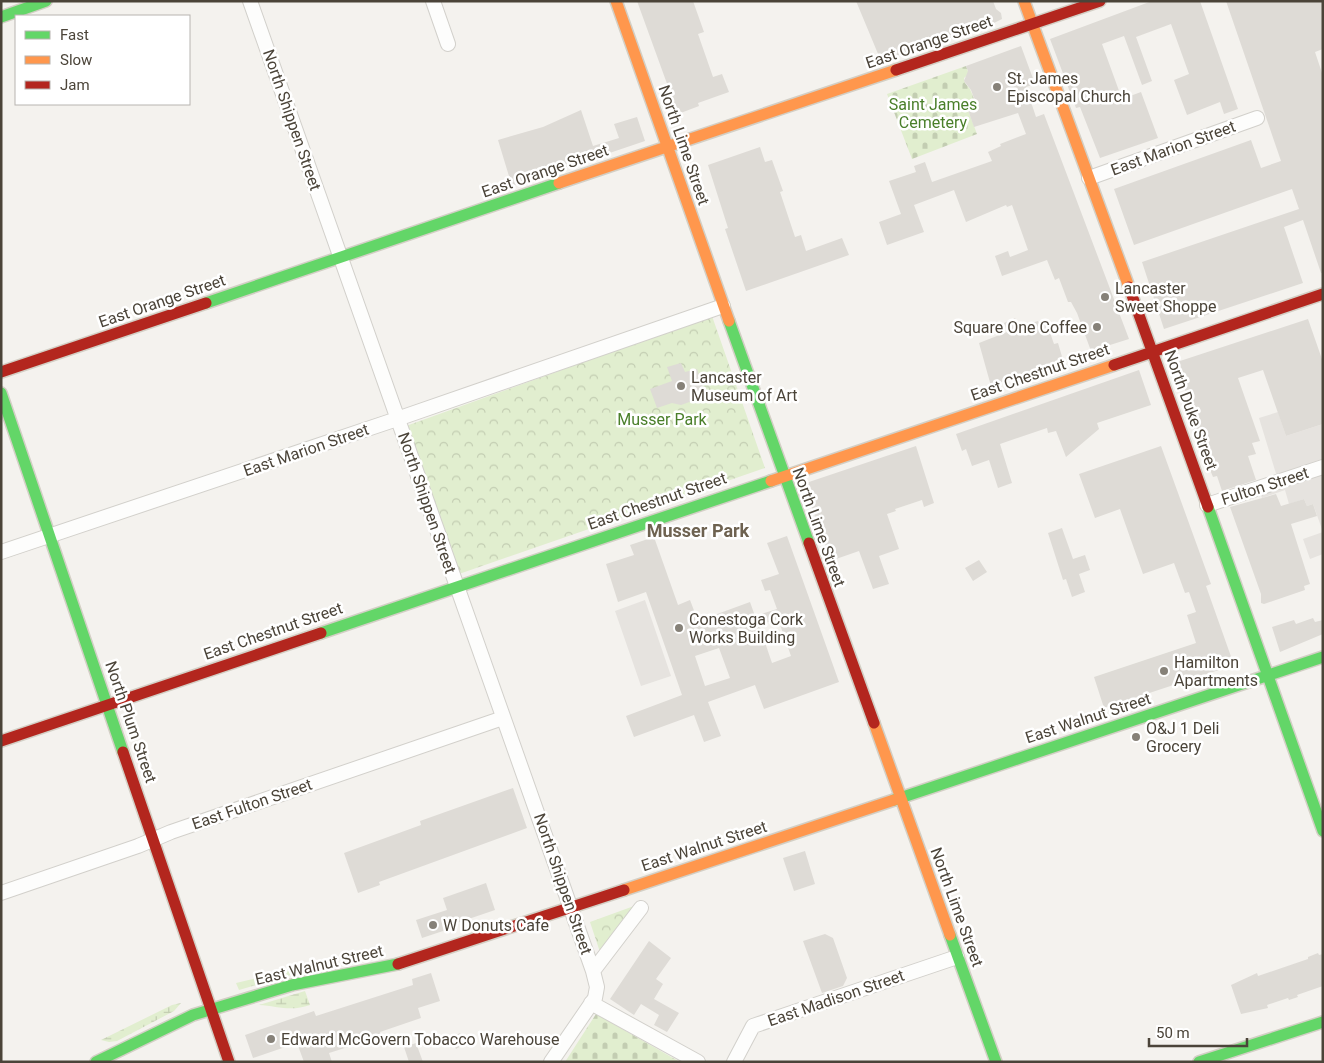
<svg xmlns="http://www.w3.org/2000/svg" width="1324" height="1063" viewBox="0 0 1324 1063" font-family="Roboto,sans-serif">
<style>
.wetland{fill:url(#wetland-marsh)}
.cemetery{fill:url(#cemetery-stones)}
.park{fill:url(#park-crowns)}
.parking{fill:#e6e3df}
.building{fill:#dedbd6;fill-rule:evenodd}
.lines{fill:none;stroke-linecap:round;stroke-linejoin:round}
.street-casing{stroke:#d2d0cb;stroke-width:16}
.fast-casing{stroke:#d3cfc5;stroke-width:14}
.slow-casing{stroke:#d3cfc5;stroke-width:14}
.jam-casing{stroke:#d3cfc5;stroke-width:14}
.street{stroke:#fdfdfc;stroke-width:14}
.fast{stroke:#63d668;stroke-width:11}
.slow{stroke:#ff974d;stroke-width:11}
.jam{stroke:#b3261e;stroke-width:11}
.poi-dot{fill:#868178;stroke:#fff;stroke-width:2}
.labels{text-anchor:middle;dominant-baseline:central;stroke-width:5;stroke-linejoin:round;paint-order:stroke}
.street-label{font-size:16px;fill:#4b4439;stroke:#fff}
.poi-label{font-size:16px;fill:#4b4439;stroke:#fff;text-anchor:start}
.park-label{font-size:16px;fill:#4a7f2a;stroke:#fff}
.neighbourhood-label{font-size:18px;font-weight:bold;fill:#6e6250;stroke:#fff}
</style>
<defs>
<pattern id="wetland-marsh" width="20" height="14" patternUnits="userSpaceOnUse" patternTransform="scale(1.25)"><rect width="20" height="14" fill="#e1eecf"/><path d="M1 5h8M5 5V1M11 12h8M15 12V8" fill="none" stroke="#c3cdb2"/></pattern>
<pattern id="cemetery-stones" width="16" height="16" patternUnits="userSpaceOnUse" patternTransform="scale(1.25)"><rect width="16" height="16" fill="#e1eecf"/><path d="M2 7V4a2 2 0 0 1 4 0v3zM10 15v-3a2 2 0 0 1 4 0v3z" fill="#c3cdb2"/></pattern>
<pattern id="park-crowns" width="20" height="18" patternUnits="userSpaceOnUse" patternTransform="scale(1.25)"><rect width="20" height="18" fill="#e1eecf"/><path d="M2 6a3 3 0 1 1 6 0M12 15a3 3 0 1 1 6 0" fill="none" stroke="#c3cdb2"/></pattern>
</defs>
<rect width="100%" height="100%" fill="#f4f2ee"/>
<path class="wetland" d="M317 964 308 970 239 990 236 983Z
M305 991 310 1005C291 1012 277 1006 259 1005Z
M181 1003 174 1011 117 1041 109 1042 101 1040 172 1005Z"/>
<path class="cemetery" d="M966 66 969 74 964 78 965 83 970 89 977 106 968 110 977 134 912 159 887 94Z
M596 1014 680 1062H565Z"/>
<path class="park" d="M712 316 765 468 459 574 406 426Z
M634 906 600 952 590 922Z"/>
<path class="parking" d="M1278 412 1286 436 1323 424V554L1310 559 1303 539 1323 532 1313 504 1307 506 1304 499 1289 504 1285 490 1262 498 1257 484 1277 477 1259 418Z
M645 600 671 676 641 686 615 611Z"/>
<path class="building" d="M637 1H693L704 32 698 34 713 77 722 74 729 92 698 103 699 106 678 114Z
M856 1H993L996 9 1001 13 1002 19 994 23 985 20 966 27 961 34 881 61Z
M1152 1H1200L1238 109 1224 114 1220 102 1187 115 1174 80 1189 74 1171 24 1136 37 1152 81 1142 85 1124 36 1102 44 1122 99 1141 92 1158 138 1100 158 1080 107 1076 108 1050 39Z
M1226 1H1323V49L1315 52 1323 76V273H1321L1303 220 1284 227 1303 283 1164 329 1142 262 1299 209 1292 189 1134 245 1114 189 1251 140 1261 168 1281 161Z
M1021 46 1035 84 1026 87 1036 117 1044 114 1129 339 1091 351 1077 313 1071 302H1068L1059 278 1055 280 1047 260 1002 276 995 256 1008 251 1010 257 1028 250 1012 205 1007 207 1006 205 966 222 954 190 914 205 924 232 887 245 879 222 901 214 889 181 916 172 914 166 925 162 932 182 992 161 988 152 1001 146 1000 144 1026 134 1018 113 974 127 968 110 977 106 971 90 964 81 968 71 966 66Z
M581 110 593 146 619 138 614 124 637 117 645 141 512 186 498 140 543 127Z
M760 147 765 162 772 160 783 191 780 192 795 237 801 235 806 251 842 238 849 255 746 291 725 229 728 228 708 165Z
M1015 318 1019 327 1038 321 1040 326 1047 324 1054 344 1058 343 1063 360 991 386 979 343 1007 332 1004 323Z
M1308 319 1323 362V424L1286 436 1263 370 1238 378 1260 441 1252 443 1256 454 1248 456 1256 480 1222 491 1217 476 1213 477 1191 423 1194 421 1177 362Z
M681 363 685 372 697 369 706 396 681 405 672 403 657 408 650 389 672 381 667 367Z
M1139 370 1151 405 1097 423 1099 429 1066 457 1056 431 1048 433 1047 428 1000 444 1012 483 998 488 989 460 972 466 966 449 962 451 956 434Z
M916 446 934 503 924 507 922 500 895 509 896 511 887 514 899 549 879 556 889 584 873 589 859 551 836 559 832 548 827 549 803 484Z
M1161 446 1211 584 1206 586 1234 665 1104 708 1094 677 1196 643 1187 615 1196 612 1189 592 1185 593 1174 563 1143 574 1120 509 1095 518 1079 474Z
M1276 494 1281 506 1304 499 1307 506 1313 504 1317 516 1291 524 1310 584 1304 586 1305 590 1264 604 1261 603V594L1230 507Z
M1062 528 1073 559 1085 555 1090 570 1079 574 1085 592 1072 597 1066 579 1063 580 1048 533Z
M787 536 839 682 764 709 755 685 708 702 721 736 704 742 694 715 634 737 626 716 682 695 646 592 618 602 606 564 634 555 630 545 654 537 678 605 690 600 698 621 750 602 755 616 777 609 770 590 765 591 761 580 779 574 767 543ZM778 619 791 656 772 663 759 625ZM719 648 730 678 705 686 695 656Z
M979 560 987 572 973 581 965 568Z
M1313 618 1315 622 1323 620V634L1280 652 1272 627 1294 620 1296 624Z
M513 788 527 828 379 882 380 885 358 893 344 853 421 825 420 821Z
M805 851 815 884 794 891 783 858Z
M486 883 495 910 448 926 449 929 422 938 416 920 447 910 443 898Z
M825 934 833 938 847 978 843 986 822 993 803 941Z
M649 941 671 958 656 979 663 984 654 999 679 1013 667 1032 654 1025 659 1015 641 1004 634 1015 610 999Z
M1318 953 1319 955 1323 954V986L1297 995 1298 997 1289 1000 1288 998 1267 1005 1268 1008 1241 1014 1231 985 1257 973 1258 976 1308 959V957Z
M431 973 440 1001 418 1008 421 1018 380 1032 382 1039 368 1043 367 1041 329 1053 332 1062H304L297 1043 253 1058 245 1035 314 1011 316 1016 413 985 412 979Z
M460 1033 466 1043 456 1049 451 1038Z
M416 1043 423 1062H409L404 1047Z"/>
<g class="lines">
<defs>
<path id="street" d="M250 1 593 971 597 987 595 998 551 1062
M433 1 448 44
M1089 178 1257 118
M1207 505 1323 467
M1 552 397 419 723 306
M1 893 138 846 171 832 503 718
M593 971 641 908
M591 1003 698 1062
M734 1062 753 1026 957 957"/>
<path id="fast" d="M1 17 46 1
M206 303 559 183
M729 321 809 543
M1 393 123 752
M1208 507 1323 831
M321 633 771 481
M894 800 1323 657
M950 935 996 1062
M96 1062 193 1015 292 985 398 964
M1199 1062 1323 1022"/>
<path id="slow" d="M616 1 729 321
M1024 1 1129 287
M559 183 896 70
M771 481 1114 365
M874 723 950 935
M624 890 894 800"/>
<path id="jam" d="M896 70 1100 1
M1129 287 1208 507
M1114 365 1323 294
M1 372 206 303
M809 543 874 723
M1 741 321 633
M123 752 229 1062
M398 964 624 890"/>
</defs>
<use href="#street" class="street-casing"/>
<use href="#fast" class="fast-casing"/>
<use href="#slow" class="slow-casing"/>
<use href="#jam" class="jam-casing"/>
<use href="#street" class="street"/>
<use href="#fast" class="fast"/>
<use href="#slow" class="slow"/>
<use href="#jam" class="jam"/>
</g>
<g class="poi-dot">
<circle cx="997" cy="87" r="5"/>
<circle cx="1105" cy="297" r="5"/>
<circle cx="1097" cy="327" r="5"/>
<circle cx="681" cy="386" r="5"/>
<circle cx="679" cy="628" r="5"/>
<circle cx="1164" cy="671" r="5"/>
<circle cx="1136" cy="737" r="5"/>
<circle cx="433" cy="925" r="5"/>
<circle cx="271" cy="1039" r="5"/>
</g>
<g class="labels">
<g class="street-label">
<text transform="translate(929 42) rotate(-19)">East Orange Street</text>
<text transform="translate(292 120) rotate(71)">North Shippen Street</text>
<text transform="translate(684 145) rotate(71)">North Lime Street</text>
<text transform="translate(1173 148) rotate(-20)">East Marion Street</text>
<text transform="translate(545 171) rotate(-19)">East Orange Street</text>
<text transform="translate(162 301) rotate(-19)">East Orange Street</text>
<text transform="translate(1040 372) rotate(-19)">East Chestnut Street</text>
<text transform="translate(1191 410) rotate(70)">North Duke Street</text>
<text transform="translate(306 450) rotate(-19)">East Marion Street</text>
<text transform="translate(1265 486) rotate(-18)">Fulton Street</text>
<text transform="translate(657 501) rotate(-19)">East Chestnut Street</text>
<text transform="translate(427 503) rotate(71)">North Shippen Street</text>
<text transform="translate(819 527) rotate(70)">North Lime Street</text>
<text transform="translate(273 631) rotate(-19)">East Chestnut Street</text>
<text transform="translate(1088 718) rotate(-18)">East Walnut Street</text>
<text transform="translate(131 722) rotate(71)">North Plum Street</text>
<text transform="translate(252 804) rotate(-19)">East Fulton Street</text>
<text transform="translate(704 846) rotate(-18)">East Walnut Street</text>
<text transform="translate(563 884) rotate(71)">North Shippen Street</text>
<text transform="translate(957 907) rotate(70)">North Lime Street</text>
<text transform="translate(319 965) rotate(-13)">East Walnut Street</text>
<text transform="translate(836 998) rotate(-19)">East Madison Street</text>
</g>
<g class="poi-label">
<text x="1007" y="78">St. James<tspan x="1007" dy="18">Episcopal Church</tspan></text>
<text x="1115" y="288">Lancaster<tspan x="1115" dy="18">Sweet Shoppe</tspan></text>
<text x="1087" y="327" text-anchor="end">Square One Coffee</text>
<text x="691" y="377">Lancaster<tspan x="691" dy="18">Museum of Art</tspan></text>
<text x="689" y="619">Conestoga Cork<tspan x="689" dy="18">Works Building</tspan></text>
<text x="1174" y="662">Hamilton<tspan x="1174" dy="18">Apartments</tspan></text>
<text x="1146" y="728">O&amp;J 1 Deli<tspan x="1146" dy="18">Grocery</tspan></text>
<text x="443" y="925">W Donuts Cafe</text>
<text x="281" y="1039">Edward McGovern Tobacco Warehouse</text>
</g>
<g class="park-label">
<text x="933" y="104">Saint James<tspan x="933" dy="18">Cemetery</tspan></text>
<text x="662" y="419">Musser Park</text>
</g>
<g class="neighbourhood-label">
<text x="698" y="530">Musser Park</text>
</g>
</g>
<rect width="1324" height="1063" fill="none" stroke="#4b4439" stroke-width="5"/>
<rect x="15" y="15" width="175" height="90" fill="#ffffff" stroke="#b7b4b0"/>
<rect x="25" y="31" width="25" height="8" fill="#63d668" stroke="#b7b4b0"/>
<text x="60" y="40" font-size="15" fill="#4b4439">Fast</text>
<rect x="25" y="56" width="25" height="8" fill="#ff974d" stroke="#b7b4b0"/>
<text x="60" y="65" font-size="15" fill="#4b4439">Slow</text>
<rect x="25" y="81" width="25" height="8" fill="#b3261e" stroke="#b7b4b0"/>
<text x="60" y="90" font-size="15" fill="#4b4439">Jam</text>
<path d="M1149 1038v8h98v-8" fill="none" stroke="#4b4439" stroke-width="2.5"/>
<text x="1156" y="1038" font-size="15" fill="#4b4439" stroke="#ffffff" stroke-width="4" paint-order="stroke">50 m</text>
</svg>
